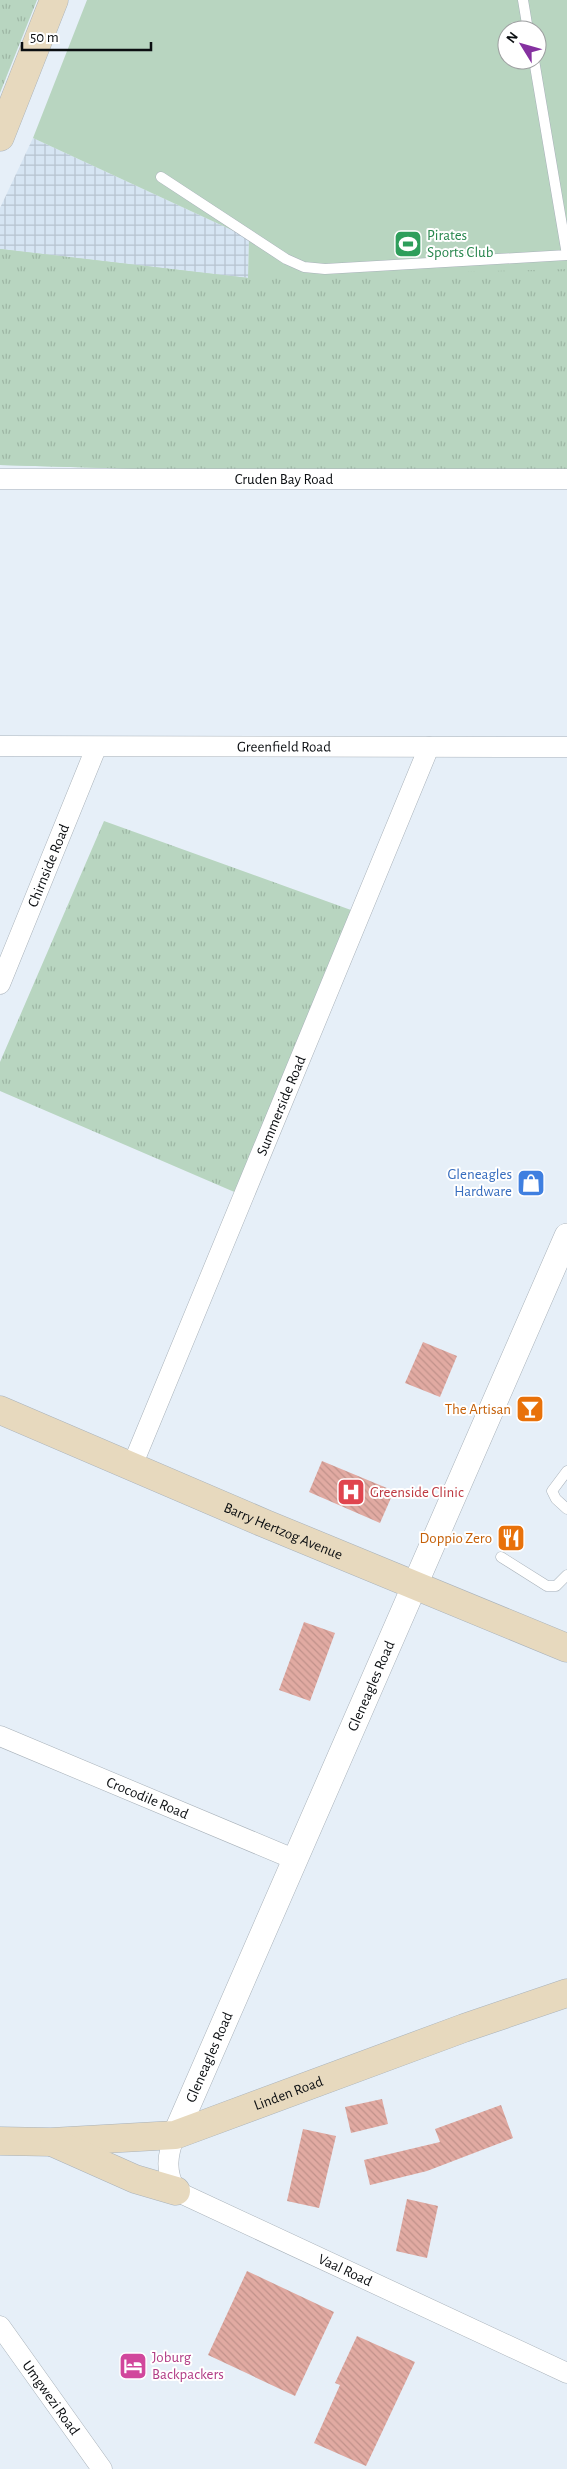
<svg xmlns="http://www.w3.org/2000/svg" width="567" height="2469" viewBox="0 0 567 2469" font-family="'Alegreya Sans',sans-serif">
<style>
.industrial{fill:url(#industrial-grid)}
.green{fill:#b8d5c0;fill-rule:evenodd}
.park{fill:url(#park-tufts)}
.building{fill:url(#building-back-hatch)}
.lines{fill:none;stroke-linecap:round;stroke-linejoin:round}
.service-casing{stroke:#a9b2ba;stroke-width:11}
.minor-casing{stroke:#a9b2ba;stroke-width:21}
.tertiary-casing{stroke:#a9b2ba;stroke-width:26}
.secondary-casing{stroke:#a9b2ba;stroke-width:29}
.service{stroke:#fff;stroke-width:10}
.minor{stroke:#fff;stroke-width:20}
.tertiary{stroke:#fff;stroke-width:25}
.secondary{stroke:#e7d9be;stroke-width:28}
.labels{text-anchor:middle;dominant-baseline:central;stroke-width:4;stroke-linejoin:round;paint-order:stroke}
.leisure-label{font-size:15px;fill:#27864d;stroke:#fff;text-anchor:start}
.street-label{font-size:15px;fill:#0b0e11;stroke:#fff}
.shop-label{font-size:15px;fill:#366cbe;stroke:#fff;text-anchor:end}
.food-label{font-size:15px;fill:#c56008;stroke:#fff;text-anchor:end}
.health-label{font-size:15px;fill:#be3a42;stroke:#fff;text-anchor:start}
.hotel-label{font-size:15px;fill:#b23c85;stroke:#fff;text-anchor:start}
</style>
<defs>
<pattern id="industrial-grid" width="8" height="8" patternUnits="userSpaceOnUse" patternTransform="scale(1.25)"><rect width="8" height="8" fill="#d6e5f3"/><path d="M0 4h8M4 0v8" fill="none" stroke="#b6c3cf"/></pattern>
<pattern id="park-tufts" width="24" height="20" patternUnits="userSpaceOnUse" patternTransform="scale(1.25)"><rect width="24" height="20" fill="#b8d5c0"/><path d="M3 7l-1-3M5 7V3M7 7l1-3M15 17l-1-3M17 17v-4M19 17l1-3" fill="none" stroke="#9db6a4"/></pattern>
<pattern id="building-back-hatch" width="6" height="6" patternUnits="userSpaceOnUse" patternTransform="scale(1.25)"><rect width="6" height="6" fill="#e1aaa2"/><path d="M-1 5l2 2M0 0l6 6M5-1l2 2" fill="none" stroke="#c0918a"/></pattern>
</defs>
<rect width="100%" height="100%" fill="#e6eff8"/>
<path class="industrial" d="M33 138 249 238 248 278 0 249V208Z"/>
<path class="green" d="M87 0H567V481L0 465V249L248 278 249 238 33 138ZM507 30H537V60H507Z"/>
<path class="park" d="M0 0H37L0 93Z
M0 249 248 278 567 269V481L0 465Z
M104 821 362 914 239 1194 0 1091V1062Z"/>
<path class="building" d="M423 1342 457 1356 440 1397 405 1383Z
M322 1461 394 1491 380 1523 309 1492Z
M304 1622 335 1633 310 1701 279 1690Z
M382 2099 388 2124 351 2133 345 2107Z
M501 2105 513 2138 427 2171 370 2185 364 2160 440 2142 435 2129Z
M303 2129 336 2136 319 2208 287 2201Z
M407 2199 438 2206 427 2258 396 2251Z
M247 2271 334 2312 295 2396 208 2355Z
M357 2336 415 2362 366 2466 314 2443 340 2385 335 2383Z"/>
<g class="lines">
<defs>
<path id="service" d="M523 0 528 30
M534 60 567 255
M161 177 286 259 304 267 325 269 567 255
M567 1471 552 1491 556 1499 567 1509
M501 1557 547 1586H556L567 1575"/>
<g id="minor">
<path id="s1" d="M0 479H567"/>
<path id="s2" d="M0 746 567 747"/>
<path id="s3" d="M0 984 96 748"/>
<path id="s4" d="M132 1466 429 747"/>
<path id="s5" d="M0 1736 296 1860"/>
<path id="s6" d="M175 2135C167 2155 165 2172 176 2191L567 2373"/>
<path id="s7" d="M0 2326 102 2469"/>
</g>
<g id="tertiary">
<path id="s8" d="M175 2135 567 1236"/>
</g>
<g id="secondary">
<path d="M0 137 54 0"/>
<path id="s9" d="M0 1410 266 1524 567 1648"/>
<path id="s10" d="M0 2141 51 2142 175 2135 464 2028 567 1993"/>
<path d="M54 2143 135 2179 176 2191"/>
</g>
</defs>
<use href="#service" class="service-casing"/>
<use href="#minor" class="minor-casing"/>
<use href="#tertiary" class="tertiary-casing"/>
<use href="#secondary" class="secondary-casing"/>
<use href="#service" class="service"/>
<use href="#minor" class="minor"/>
<use href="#tertiary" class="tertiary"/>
<use href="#secondary" class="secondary"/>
</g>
<defs>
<symbol id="stadium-square" viewBox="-11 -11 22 22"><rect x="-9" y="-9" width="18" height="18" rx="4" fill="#2e9e5b" stroke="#fff"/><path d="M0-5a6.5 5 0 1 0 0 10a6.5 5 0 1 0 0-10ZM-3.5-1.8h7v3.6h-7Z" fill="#fff"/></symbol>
<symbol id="shop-square" viewBox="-11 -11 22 22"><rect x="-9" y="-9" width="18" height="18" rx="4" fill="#3f7fe0" stroke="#fff"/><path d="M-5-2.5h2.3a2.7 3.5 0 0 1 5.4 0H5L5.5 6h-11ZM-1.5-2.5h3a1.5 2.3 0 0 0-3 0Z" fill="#fff"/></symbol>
<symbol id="bar-square" viewBox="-11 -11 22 22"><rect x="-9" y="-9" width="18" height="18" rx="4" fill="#e8710a" stroke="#fff"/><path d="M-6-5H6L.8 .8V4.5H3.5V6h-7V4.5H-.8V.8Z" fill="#fff"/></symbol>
<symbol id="hospital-square" viewBox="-11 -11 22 22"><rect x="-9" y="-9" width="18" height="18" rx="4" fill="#e0444e" stroke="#fff"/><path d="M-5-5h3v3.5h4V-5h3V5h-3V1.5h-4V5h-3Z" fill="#fff"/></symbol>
<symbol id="restaurant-square" viewBox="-11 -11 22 22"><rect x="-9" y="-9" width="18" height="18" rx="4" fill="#e8710a" stroke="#fff"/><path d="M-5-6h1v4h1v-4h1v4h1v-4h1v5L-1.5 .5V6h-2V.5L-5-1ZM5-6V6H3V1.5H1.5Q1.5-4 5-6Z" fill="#fff"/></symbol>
<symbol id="hotel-square" viewBox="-11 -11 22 22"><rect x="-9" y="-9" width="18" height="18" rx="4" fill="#d1479c" stroke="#fff"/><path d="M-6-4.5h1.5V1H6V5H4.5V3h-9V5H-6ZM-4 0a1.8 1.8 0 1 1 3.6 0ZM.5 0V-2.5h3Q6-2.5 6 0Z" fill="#fff"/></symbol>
</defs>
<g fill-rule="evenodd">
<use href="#stadium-square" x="392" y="228" width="32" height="32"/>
<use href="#shop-square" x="515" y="1167" width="32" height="32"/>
<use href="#bar-square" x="514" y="1393" width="32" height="32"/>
<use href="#hospital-square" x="335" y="1476" width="32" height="32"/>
<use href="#restaurant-square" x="495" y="1522" width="32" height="32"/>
<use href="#hotel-square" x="117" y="2350" width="32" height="32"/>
</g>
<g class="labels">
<g class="leisure-label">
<text x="427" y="235">Pirates<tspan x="427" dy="17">Sports Club</tspan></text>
</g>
<g class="street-label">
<text stroke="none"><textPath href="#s1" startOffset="284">Cruden Bay Road</textPath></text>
<text stroke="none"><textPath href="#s2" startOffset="284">Greenfield Road</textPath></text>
<text stroke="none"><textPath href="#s3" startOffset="128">Chirnside Road</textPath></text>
<text stroke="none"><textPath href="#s4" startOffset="390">Summerside Road</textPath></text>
<text stroke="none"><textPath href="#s9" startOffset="308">Barry Hertzog Avenue</textPath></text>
<text stroke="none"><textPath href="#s8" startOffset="490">Gleneagles Road</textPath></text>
<text stroke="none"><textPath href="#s5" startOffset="160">Crocodile Road</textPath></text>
<text stroke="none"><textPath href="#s8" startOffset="85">Gleneagles Road</textPath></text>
<text stroke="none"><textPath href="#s10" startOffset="296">Linden Road</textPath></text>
<text stroke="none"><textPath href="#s6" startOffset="245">Vaal Road</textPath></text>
<text stroke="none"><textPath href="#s7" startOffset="88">Umgwezi Road</textPath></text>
</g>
<g class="shop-label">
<text x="512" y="1174">Gleneagles<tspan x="512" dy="17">Hardware</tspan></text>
</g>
<g class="food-label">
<text x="511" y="1409">The Artisan</text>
<text x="492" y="1538">Doppio Zero</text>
</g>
<g class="health-label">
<text x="370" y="1492">Greenside Clinic</text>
</g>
<g class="hotel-label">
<text x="152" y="2357">Joburg<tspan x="152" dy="17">Backpackers</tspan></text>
</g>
</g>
<g transform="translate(522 45) rotate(307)"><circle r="24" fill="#ffffff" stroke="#9d9fa0"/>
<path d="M0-4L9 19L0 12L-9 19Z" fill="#8531a0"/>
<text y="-8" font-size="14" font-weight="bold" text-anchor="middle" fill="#0b0e11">N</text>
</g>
<path d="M22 42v8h129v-8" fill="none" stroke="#0b0e11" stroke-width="2.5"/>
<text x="30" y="42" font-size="15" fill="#0b0e11" stroke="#ffffff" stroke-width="4" paint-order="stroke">50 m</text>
</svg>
